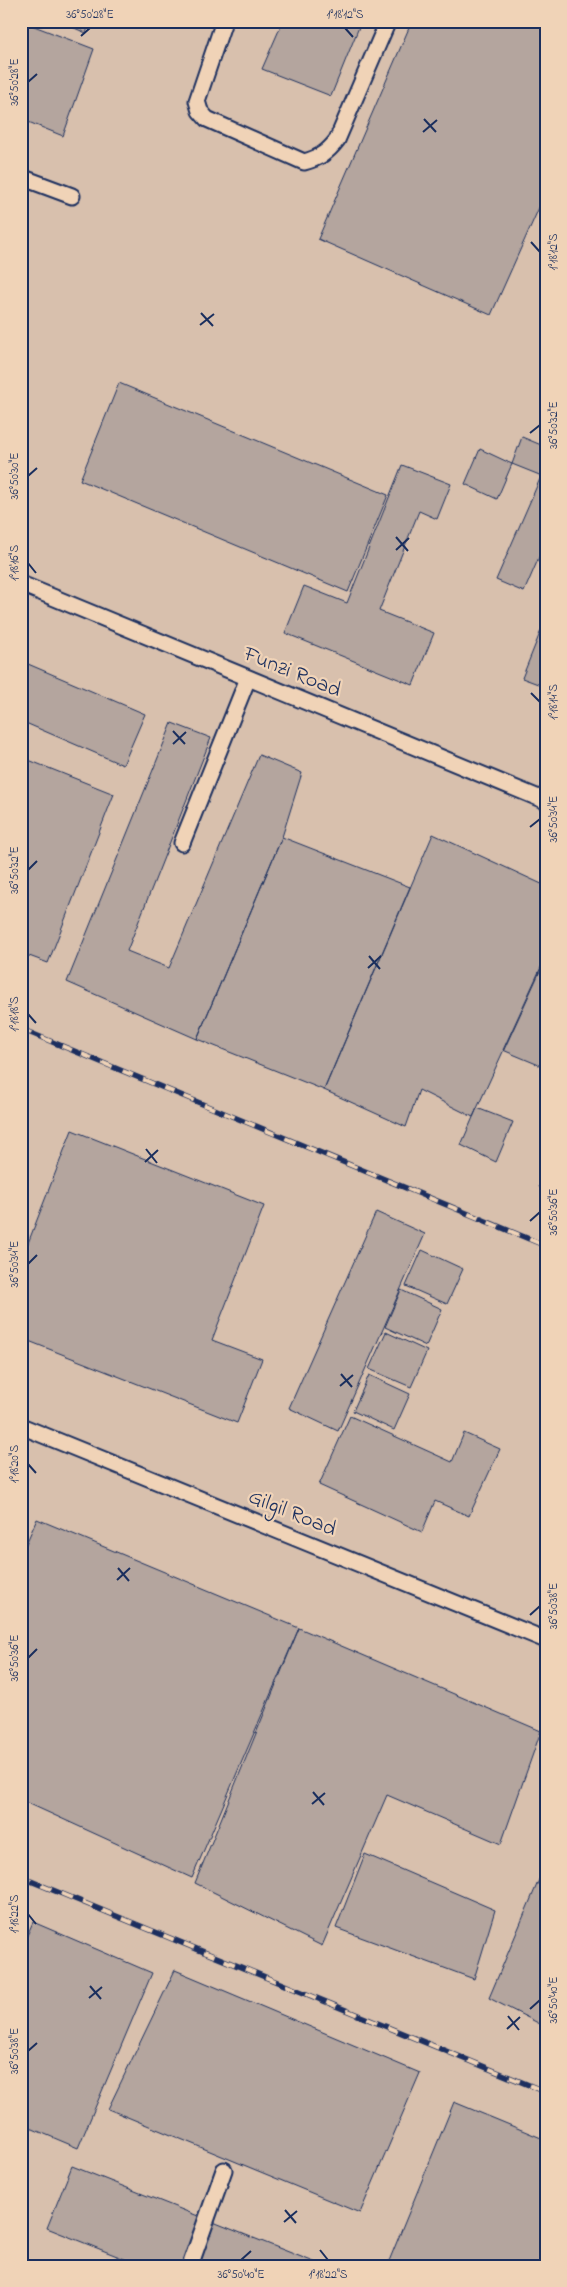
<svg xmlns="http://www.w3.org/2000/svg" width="567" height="2287" viewBox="0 0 567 2287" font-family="'Indie Flower',sans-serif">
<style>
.built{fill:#d8c0ad}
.building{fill:#b4a59e;stroke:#1b2f5e}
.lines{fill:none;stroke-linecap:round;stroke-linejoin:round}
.lane-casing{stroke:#1b2f5e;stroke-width:19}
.lane{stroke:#f0d3b7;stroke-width:15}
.rail-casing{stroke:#1b2f5e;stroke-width:5.5}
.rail{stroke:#f0d3b7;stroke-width:4;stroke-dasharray:11;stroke-linecap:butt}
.ticks{fill:none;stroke:#1b2f5e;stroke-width:2}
.labels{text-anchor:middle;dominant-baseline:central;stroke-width:4.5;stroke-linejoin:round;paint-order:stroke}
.street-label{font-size:22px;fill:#1b2f5e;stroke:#f0d3b7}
.neatline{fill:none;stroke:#1b2f5e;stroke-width:2}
.ticks-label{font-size:12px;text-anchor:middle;fill:#1b2f5e}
</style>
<rect width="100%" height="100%" fill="#e7ccb3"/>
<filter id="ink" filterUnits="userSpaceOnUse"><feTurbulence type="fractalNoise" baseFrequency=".02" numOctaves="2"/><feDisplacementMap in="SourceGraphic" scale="10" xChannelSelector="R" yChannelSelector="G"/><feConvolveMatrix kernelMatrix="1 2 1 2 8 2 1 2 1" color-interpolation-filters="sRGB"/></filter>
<g filter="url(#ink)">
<path class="built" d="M21 21H546V2266H21Z"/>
<path class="building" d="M21 21 94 49 63 136 21 119Z
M58 21H91L86 33Z
M283 21 361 22 331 96 262 69Z
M412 21H532L546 28V192L491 315 318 239Z
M119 383 388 495 348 592 80 480Z
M522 437 546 447V465L542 476 512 464Z
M480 449 512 464 497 499 465 484Z
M402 465 451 484 437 519 419 511 379 611 434 633 413 685 285 633 304 586 347 603Z
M546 465V541L524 592 496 580Z
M546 618V687L522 678Z
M21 661 145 714 123 765 21 721Z
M172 723 211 738 127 951 169 968 259 755 302 773 282 837 197 1039 67 982Z
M21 757 114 794 48 963 21 953Z
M433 834 546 886V958L473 1117 419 1090 406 1127 324 1090Z
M282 837 410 887 324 1090 197 1039Z
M542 965 546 967V1068L503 1050Z
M477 1108 513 1122 496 1162 461 1145Z
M72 1130 264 1206 212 1340 262 1359 237 1423 21 1338V1261Z
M546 1169V1189L539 1187Z
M376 1212 425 1234 338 1431 289 1408Z
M422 1250 463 1269 447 1304 406 1286Z
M401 1290 442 1309 426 1346 385 1327Z
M386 1332 427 1351 411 1387 369 1369Z
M369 1375 410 1394 394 1430 353 1411Z
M350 1416 452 1462 464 1433 500 1449 469 1516 435 1501 422 1532 319 1485Z
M37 1519 299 1628 192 1878 21 1800V1555Z
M299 1628 541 1731 501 1844 387 1795 322 1946 195 1883Z
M365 1854 495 1910 474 1979 336 1928Z
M546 1863V2027L489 1998Z
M33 1922 152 1973 78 2148 21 2124V1949Z
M175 1970 420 2073 360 2213 108 2109Z
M454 2102 546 2140V2266H387Z
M72 2166 324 2266H142L47 2228Z"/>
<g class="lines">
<defs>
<path id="lane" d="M224 21 197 101 200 111 207 119 304 162C319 158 327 153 337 140L388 21
M21 177 72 196
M21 584 546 801
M182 843 248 678
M21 1426 546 1640
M190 2266 224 2170"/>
</defs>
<use href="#lane" class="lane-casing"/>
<use href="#lane" class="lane"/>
<defs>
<path id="rail" d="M21 1029 546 1246
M21 1877 546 2092"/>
</defs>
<use href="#rail" class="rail-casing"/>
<use href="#rail" class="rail"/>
</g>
</g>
<path class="ticks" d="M345 28 353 37M81 36 90 28M28 82 37 74M424 119 436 132M423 132 437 120M531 242 540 252M201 313 213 326M200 325 214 314M530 433 540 425M28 476 37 468M396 537 408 551M396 550 409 538M28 563 36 573M531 693 540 702M173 731 185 744M173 744 186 732M530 827 540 819M28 870 37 861M369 956 380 969M368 968 381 956M28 1014 36 1023M146 1149 157 1163M145 1162 158 1150M530 1221 540 1212M28 1264 37 1255M341 1374 352 1387M340 1386 353 1375M28 1464 36 1473M118 1568 129 1581M117 1580 130 1568M530 1615 540 1606M28 1658 37 1649M313 1792 324 1805M312 1804 325 1793M28 1914 36 1924M90 1986 101 1999M89 1998 102 1987M530 2009 540 2000M508 2016 519 2030M507 2029 520 2017M28 2051 37 2043M285 2210 296 2223M284 2222 297 2211M320 2250 328 2260M241 2260 251 2251"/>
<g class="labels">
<g class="street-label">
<text transform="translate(292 673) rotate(22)">Funzi Road</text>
<text transform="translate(292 1514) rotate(22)">Gilgil Road</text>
</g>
</g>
<rect width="567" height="2287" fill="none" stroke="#f0d3b7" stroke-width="55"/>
<rect x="28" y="28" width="512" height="2232" class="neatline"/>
<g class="ticks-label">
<text x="90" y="18">36°50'28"E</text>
<text x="345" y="18">1°18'12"S</text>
<text transform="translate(14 82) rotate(-90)" y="4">36°50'28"E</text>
<text transform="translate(553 252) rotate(-90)" y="4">1°18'12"S</text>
<text transform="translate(553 425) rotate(-90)" y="4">36°50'32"E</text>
<text transform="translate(14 476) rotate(-90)" y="4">36°50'30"E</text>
<text transform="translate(14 563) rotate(-90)" y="4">1°18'16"S</text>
<text transform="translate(553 702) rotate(-90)" y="4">1°18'14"S</text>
<text transform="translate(553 819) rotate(-90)" y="4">36°50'34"E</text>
<text transform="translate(14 870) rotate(-90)" y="4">36°50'32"E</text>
<text transform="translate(14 1014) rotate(-90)" y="4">1°18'18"S</text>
<text transform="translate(553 1212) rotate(-90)" y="4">36°50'36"E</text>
<text transform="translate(14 1264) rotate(-90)" y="4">36°50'34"E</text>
<text transform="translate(14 1464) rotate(-90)" y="4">1°18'20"S</text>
<text transform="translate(553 1606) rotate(-90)" y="4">36°50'38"E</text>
<text transform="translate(14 1658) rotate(-90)" y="4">36°50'36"E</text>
<text transform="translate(14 1914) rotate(-90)" y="4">1°18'22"S</text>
<text transform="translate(553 2000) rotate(-90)" y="4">36°50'40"E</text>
<text transform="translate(14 2051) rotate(-90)" y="4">36°50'38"E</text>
<text x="241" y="2278">36°50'40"E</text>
<text x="328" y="2278">1°18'22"S</text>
</g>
</svg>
